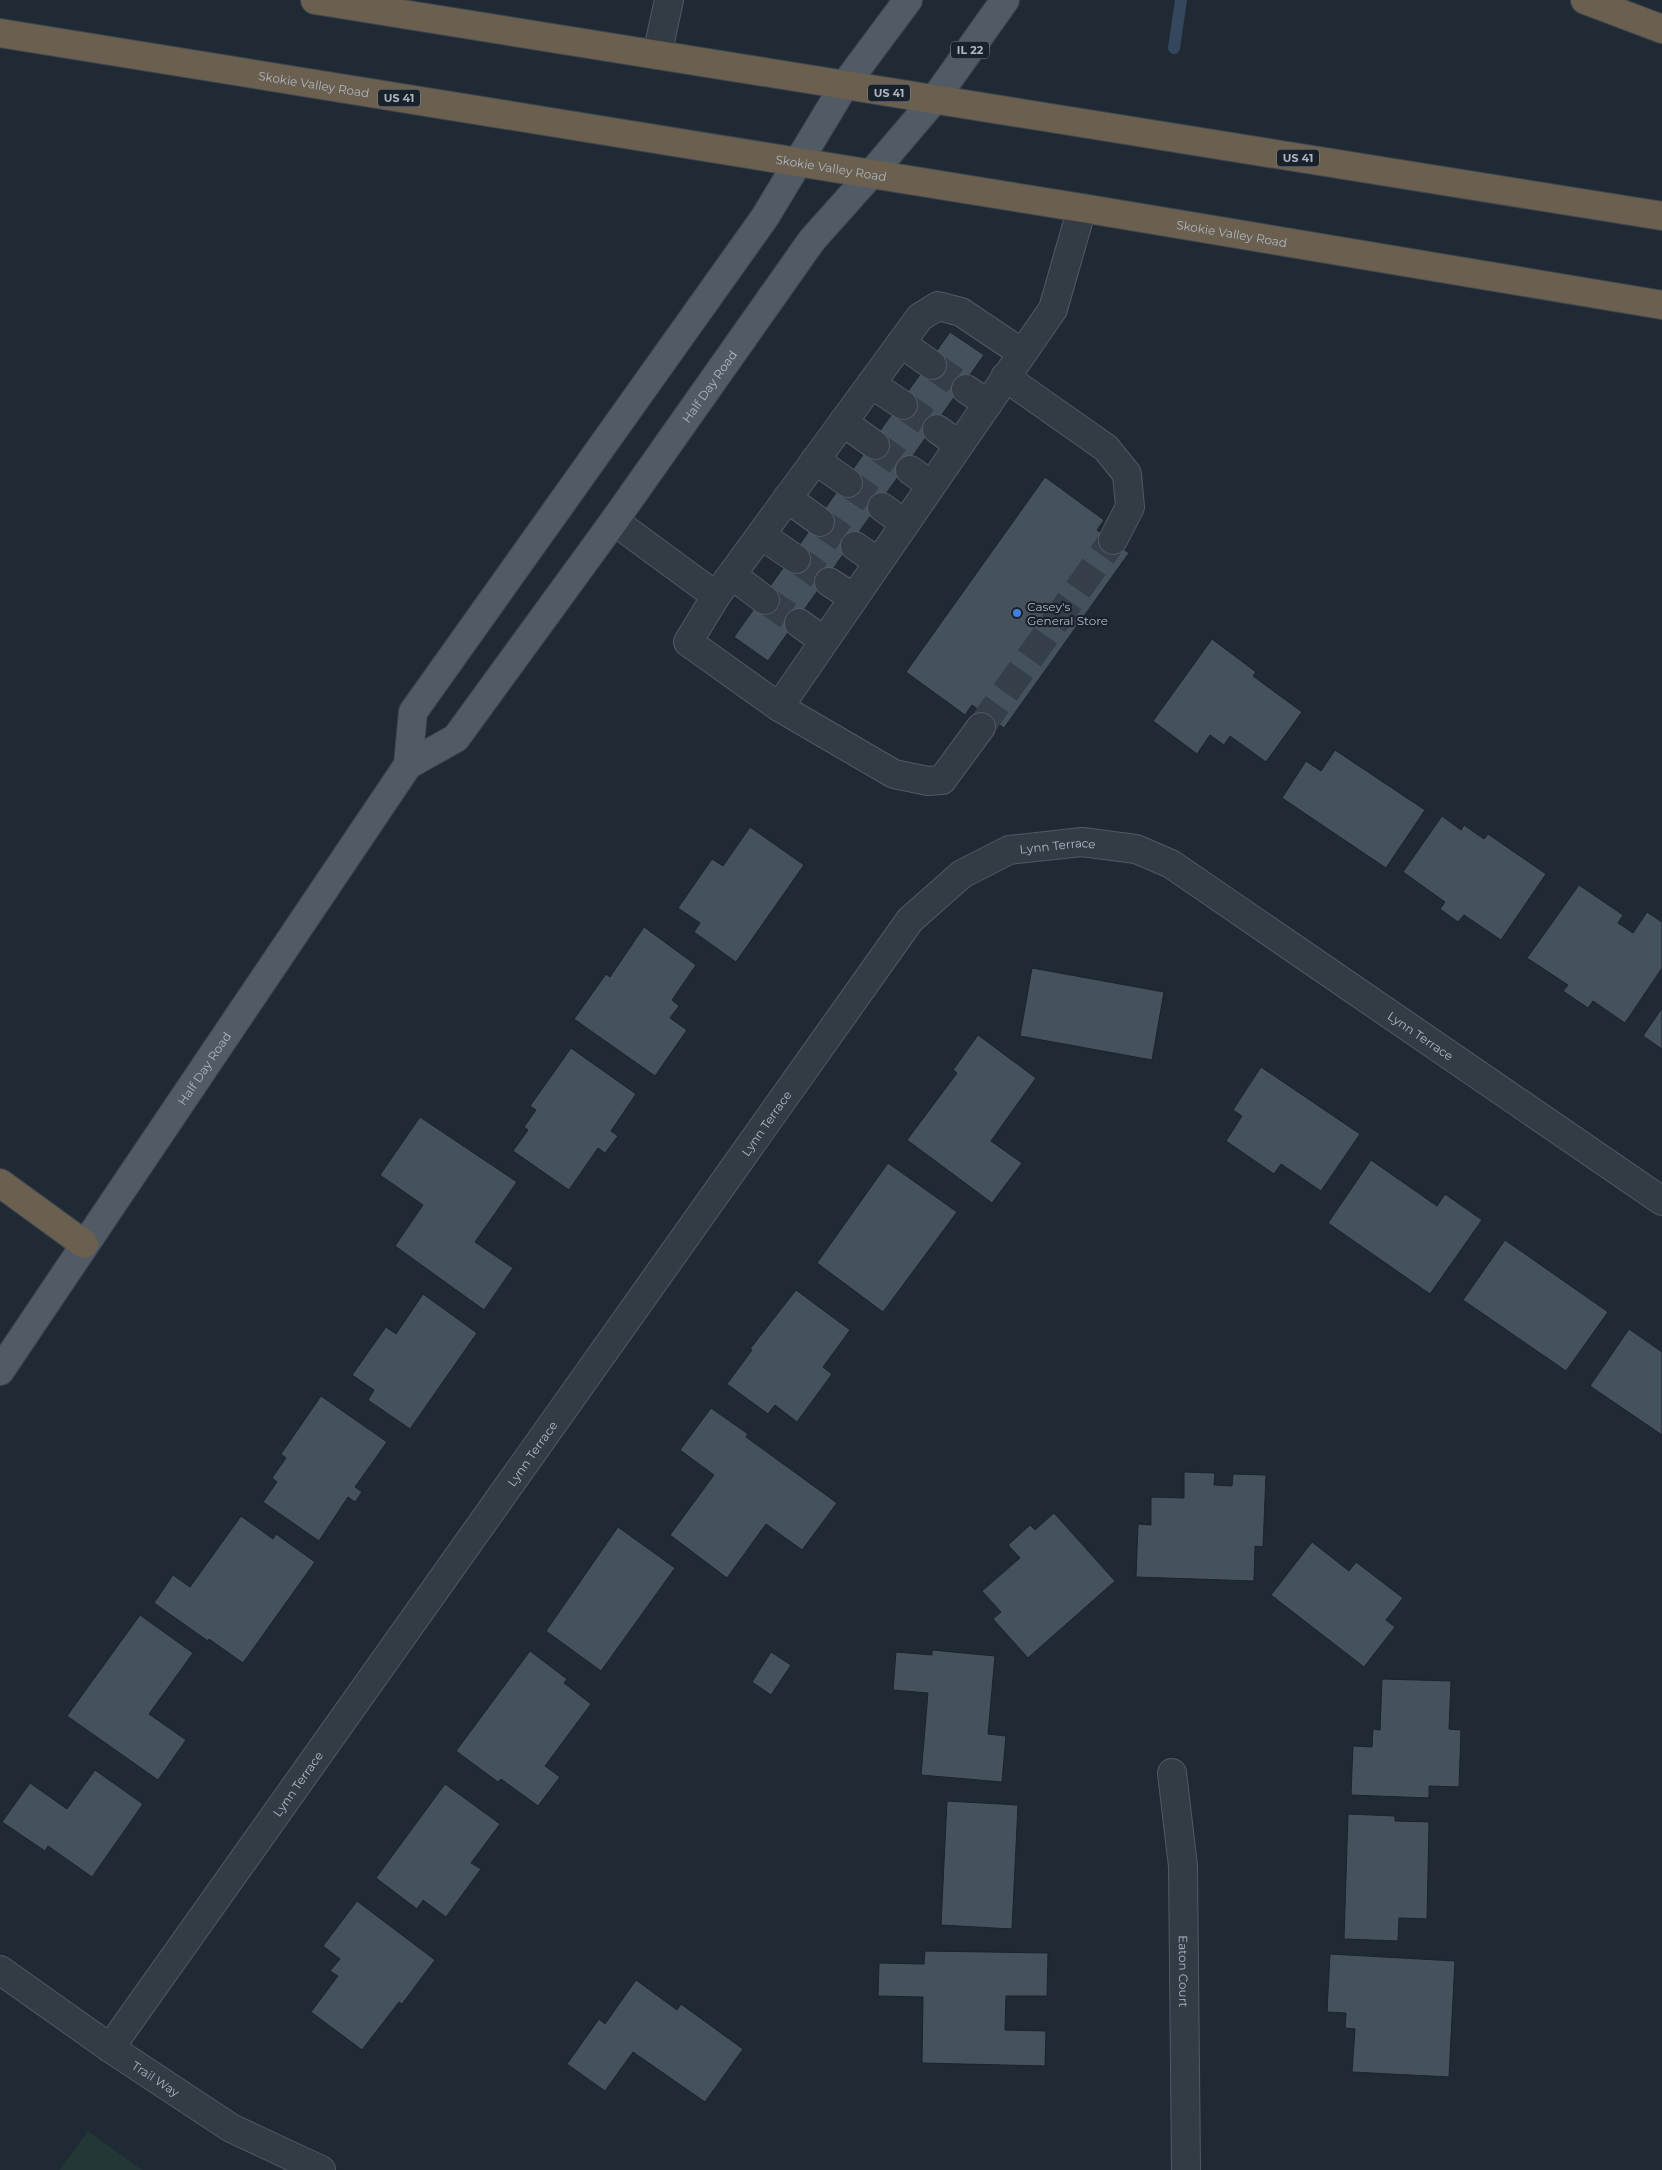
<svg xmlns="http://www.w3.org/2000/svg" width="1662" height="2170" viewBox="0 0 1662 2170" font-family="Montserrat,sans-serif">
<style>
.green{fill:#233737}
.lines{fill:none;stroke-linecap:round;stroke-linejoin:round}
.stream{stroke:#34475c;stroke-width:12}
.building{fill:#46515e;stroke:#1b232c}
.minor-tunnel{stroke:#353f4a;stroke-width:28;stroke-dasharray:28 14;stroke-linecap:butt}
.minor-casing{stroke:#505a63;stroke-width:30}
.major-casing{stroke:#3c454f;stroke-width:30}
.highway-casing{stroke:#3e4750;stroke-width:30}
.minor{stroke:#333c45;stroke-width:28}
.major{stroke:#515b65;stroke-width:28}
.highway{stroke:#6b5f50;stroke-width:28}
.shop-dot{fill:#3f7fe0;stroke:#19212a;stroke-width:2}
.labels{text-anchor:middle;dominant-baseline:central;stroke-width:4.5;stroke-linejoin:round;paint-order:stroke}
.shield{fill:#19212a;stroke:#818a94;stroke-width:1}
.shield-label{font-size:11px;font-weight:bold;fill:#adb7c2}
.street-label{font-size:12px;fill:#adb7c2;stroke:#19212a}
.poi-label{font-size:12px;fill:#adb7c2;stroke:#19212a;text-anchor:start}
</style>
<rect width="100%" height="100%" fill="#202a35"/>
<path class="green" d="M88 2131 142 2170H143H60Z"/>
<g class="lines">
<path class="stream" d="M1174 48 1181 0"/>
</g>
<path class="building" d="M950 332 984 355 768 661 734 637Z
M1045 477 1104 520 1097 530 1129 553 1004 728 972 705 965 715 906 672Z
M1212 639 1256 672 1253 676 1302 712 1266 762 1230 736 1224 745 1210 735 1197 754 1153 721Z
M1335 750 1425 810 1386 868 1282 798 1306 761 1321 771Z
M1442 816 1461 830 1464 825 1484 839 1488 834 1546 874 1501 940 1464 915 1458 922 1440 909 1445 902 1403 872Z
M750 827 804 865 736 962 694 932 700 923 678 908 712 859 723 866Z
M1579 885 1623 915 1618 923 1633 933 1647 912 1662 922V968L1625 1023 1593 1001 1588 1008 1563 991 1568 985 1527 958Z
M644 927 696 965 672 1000 679 1006 670 1018 687 1030 655 1076 574 1019 606 974 610 977Z
M1032 968 1164 992 1152 1060 1020 1036Z
M1662 1008V1049L1643 1036Z
M978 1035 1036 1078 991 1141 1022 1163 992 1203 907 1140 957 1073 953 1070Z
M571 1048 636 1094 611 1131 618 1136 605 1153 598 1148 569 1190 513 1151 528 1130 524 1127 536 1110 530 1106Z
M1261 1067 1360 1134 1321 1191 1281 1164 1274 1174 1226 1141 1242 1116 1233 1110Z
M420 1117 517 1182 475 1242 513 1268 484 1310 395 1246 423 1205 380 1175Z
M1371 1160 1437 1206 1445 1194 1482 1220 1430 1294 1328 1223Z
M888 1163 957 1212 883 1312 817 1263Z
M1505 1240 1608 1312 1566 1371 1463 1300Z
M796 1290 850 1330 823 1367 832 1374 797 1422 775 1405 768 1414 727 1384 752 1350 750 1349Z
M423 1294 477 1333 410 1429 368 1400 374 1390 352 1375 386 1327 396 1334Z
M1629 1329 1662 1352V1435L1590 1386Z
M321 1396 387 1442 355 1487 362 1492 355 1502 348 1497 319 1541 263 1502 277 1482 272 1478 286 1458 281 1454Z
M711 1408 748 1434 746 1437 837 1503 802 1550 766 1524 727 1578 670 1535 714 1475 680 1450Z
M1184 1472 1215 1473 1214 1485 1232 1486 1233 1474 1266 1475 1263 1547 1255 1546 1254 1581 1136 1577 1138 1524 1151 1525V1497L1184 1498Z
M1054 1513 1115 1581 1028 1658 993 1619 1001 1612 982 1591 1020 1558 1008 1545 1030 1525 1035 1530Z
M241 1516 273 1539 276 1534 315 1562 243 1663 209 1639 208 1641 154 1603 173 1575 190 1587Z
M618 1527 675 1568 601 1671 546 1631Z
M1312 1542 1349 1571 1356 1562 1403 1598 1386 1620 1395 1627 1364 1667 1271 1595Z
M140 1615 193 1653 149 1714 186 1740 158 1780 67 1716Z
M932 1650 995 1656 988 1734 1006 1736 1002 1782 921 1775 928 1693 893 1690 896 1652 932 1655Z
M530 1651 567 1679 564 1683 591 1704 545 1766 560 1777 538 1806 501 1779 498 1782 456 1751Z
M771 1652 791 1665 771 1695 752 1682Z
M1382 1679 1451 1681 1449 1729 1461 1730 1459 1787 1429 1786V1798L1351 1795 1353 1746 1372 1747 1373 1729 1380 1730Z
M95 1770 143 1804 92 1877 48 1846 45 1851 2 1822 30 1783 67 1809Z
M445 1784 500 1824 471 1863 481 1869 446 1917 423 1900 417 1909 376 1878Z
M947 1801 1018 1805 1012 1929 941 1925Z
M1348 1814 1395 1816V1821L1429 1822 1427 1919 1399 1918 1398 1941 1344 1939Z
M357 1901 435 1960 402 2004 399 2002 362 2050 311 2012 338 1976 330 1971 340 1959 323 1946Z
M925 1951 1048 1953 1047 1996H1006L1005 2030 1046 2031 1045 2066 922 2063 923 1997 878 1996 879 1963 924 1964Z
M1330 1954 1455 1961 1449 2077 1352 2072 1355 2029 1345 2028 1346 2013 1327 2012Z
M636 1980 677 2010 681 2004 743 2049 705 2102 633 2052 605 2091 567 2064 599 2019 605 2024Z"/>
<g class="lines">
<path class="minor-tunnel" d="M932 365 966 389
M903 405 937 429
M875 445 910 470
M848 483 882 507
M820 522 855 546
M796 559 829 582
M765 600 799 623
M981 727 1113 540"/>
<defs>
<g id="minor">
<path d="M657 55 669 0"/>
<path d="M901 343 932 365"/>
<path d="M1005 377 1106 448 1127 474 1130 507 1113 540"/>
<path d="M871 384 903 405"/>
<path d="M966 389 988 404"/>
<path d="M843 422 875 445"/>
<path d="M937 429 959 445"/>
<path d="M815 460 848 483"/>
<path d="M910 470 931 485"/>
<path d="M787 498 820 522"/>
<path d="M882 507 905 524"/>
<path d="M614 521 716 596 920 317 938 306 961 312 1022 353"/>
<path d="M761 535 796 559"/>
<path d="M855 546 878 562"/>
<path d="M732 575 765 600"/>
<path d="M829 582 854 598"/>
<path d="M716 596 688 642 779 707 1053 309 1082 208"/>
<path d="M799 623 824 641"/>
<path d="M779 707 894 774 928 781 942 780 981 727"/>
<path id="s1" d="M1172 1773 1183 1866 1186 2170"/>
<path id="s2" d="M0 1970 110 2048 231 2128 321 2170"/>
<path id="s3" d="M110 2048 910 920 962 874 1009 850 1082 842 1136 849 1171 864 1662 1201"/>
</g>
<g id="major">
<path d="M408 765 413 712 765 217 844 86 908 0"/>
<path id="s4" d="M0 1371 408 765 456 738 614 521 812 240 871 174 934 100 1005 0"/>
</g>
<g id="highway">
<path d="M315 0 1662 216"/>
<path d="M1585 0 1662 29"/>
<path id="s5" d="M0 33 1082 208 1662 305"/>
<path d="M0 1183 84 1244"/>
</g>
</defs>
<use href="#minor" class="minor-casing"/>
<use href="#major" class="major-casing"/>
<use href="#highway" class="highway-casing"/>
<use href="#minor" class="minor"/>
<use href="#major" class="major"/>
<use href="#highway" class="highway"/>
</g>
<circle class="shop-dot" cx="1017" cy="613" r="5"/>
<g class="labels">
<g class="shield">
<rect x="951" y="41.5" width="38" height="17" rx="4"/>
<rect x="868" y="84.5" width="42" height="17" rx="4"/>
<rect x="378" y="89.5" width="42" height="17" rx="4"/>
<rect x="1277" y="149.5" width="42" height="17" rx="4"/>
</g>
<g class="shield-label">
<text x="970" y="50">IL 22</text>
<text x="889" y="93">US 41</text>
<text x="399" y="98">US 41</text>
<text x="1298" y="158">US 41</text>
</g>
<g class="street-label">
<text stroke="none"><textPath href="#s5" startOffset="318">Skokie Valley Road</textPath></text>
<text stroke="none"><textPath href="#s5" startOffset="842">Skokie Valley Road</textPath></text>
<text stroke="none"><textPath href="#s5" startOffset="1248">Skokie Valley Road</textPath></text>
<text stroke="none"><textPath href="#s4" startOffset="1219">Half Day Road</textPath></text>
<text stroke="none"><textPath href="#s3" startOffset="1554">Lynn Terrace</textPath></text>
<text stroke="none"><textPath href="#s3" startOffset="1974">Lynn Terrace</textPath></text>
<text stroke="none"><textPath href="#s4" startOffset="365">Half Day Road</textPath></text>
<text stroke="none"><textPath href="#s3" startOffset="1134">Lynn Terrace</textPath></text>
<text stroke="none"><textPath href="#s3" startOffset="729">Lynn Terrace</textPath></text>
<text stroke="none"><textPath href="#s3" startOffset="324">Lynn Terrace</textPath></text>
<text stroke="none"><textPath href="#s1" startOffset="199">Eaton Court</textPath></text>
<text stroke="none"><textPath href="#s2" startOffset="190">Trail Way</textPath></text>
</g>
<g class="poi-label">
<text x="1027" y="606">Casey's<tspan x="1027" dy="14">General Store</tspan></text>
</g>
</g>
</svg>
